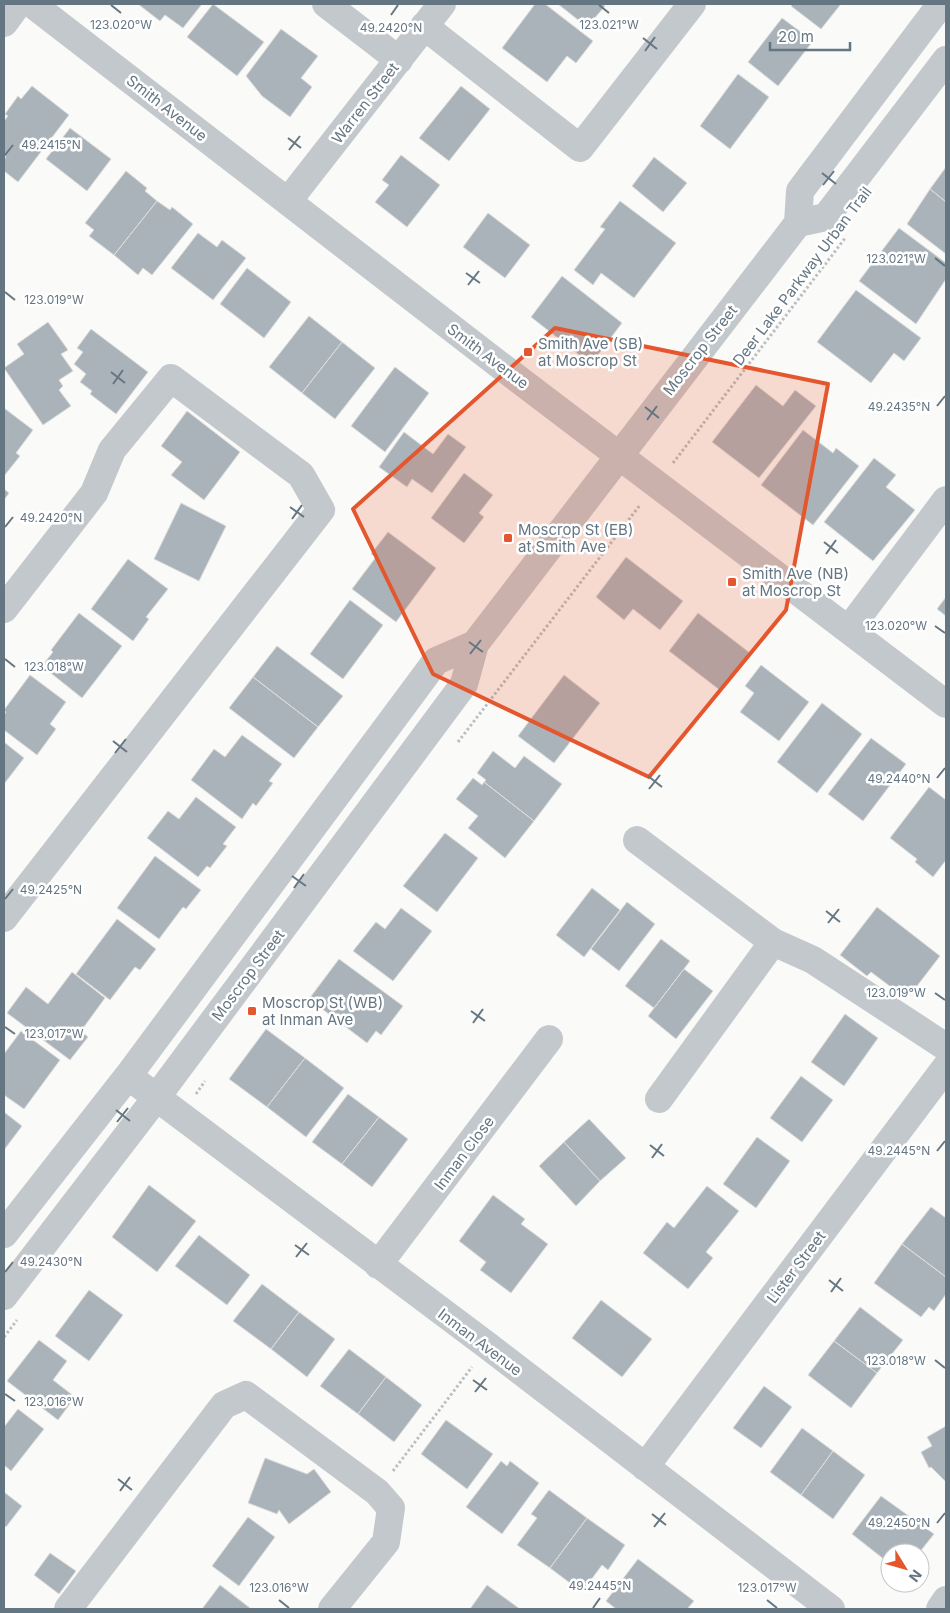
<svg xmlns="http://www.w3.org/2000/svg" width="950" height="1613" viewBox="0 0 950 1613" font-family="Inter,sans-serif">
<style>
.building{fill:#aab3b9;stroke:#dcdcda}
.lines{fill:none;stroke-linecap:round;stroke-linejoin:round}
.path{stroke:#bbbfc2;stroke-width:3;stroke-dasharray:2.5 2.5;stroke-linecap:butt}
.minor{stroke:#c3c8cc;stroke-width:28}
.marked{fill:#e4572e;fill-opacity:0.2;stroke:#e4572e;stroke-width:4;stroke-linejoin:round}
.ticks{fill:none;stroke:#657683;stroke-width:2}
.poi-dot{fill:#e4572e;stroke:#fff;stroke-width:2}
.labels{text-anchor:middle;dominant-baseline:central;stroke-width:5;stroke-linejoin:round;paint-order:stroke}
.street-label{font-size:15px;fill:#657683;stroke:#fff}
.poi-label{font-size:15px;fill:#657683;stroke:#fff;text-anchor:start}
.ticks-label{font-size:12px;text-anchor:middle;fill:#657683;stroke:#fff;stroke-width:5;stroke-linejoin:round;paint-order:stroke}
</style>
<rect width="100%" height="100%" fill="#fafaf8"/>
<path class="building" d="M138 4H202L183 28 165 15 160 21Z
M213 4 264 42 237 76 187 37Z
M535 4H545L593 41 576 63 567 56 547 82 502 48Z
M558 4H602L605 6 587 27Z
M793 4H841L821 29 791 6Z
M782 18 813 41 778 86 748 62Z
M281 29 318 56 301 78 312 87 290 117 262 96 246 76Z
M738 74 769 97 730 149 700 126Z
M32 86 69 115 18 182 4 171V160L6 157 4 155V121L8 116 5 114 18 96 21 99Z
M461 86 490 109 449 161 419 138Z
M70 128 111 159 87 191 46 159Z
M401 155 440 185 407 227 375 202 389 185 382 180Z
M654 157 687 183 663 212 632 186Z
M946 167V202L930 189Z
M126 171 147 188 145 191 157 201 114 255 89 236 94 230 85 223Z
M930 189 946 202V254L907 224Z
M157 201 170 210 172 207 193 224 152 275 143 268 138 275 114 255Z
M620 201 676 243 634 298 601 273 593 285 574 270 605 229 600 227Z
M488 213 530 245 505 278 463 247Z
M899 228 946 263V279L916 324 859 281Z
M198 233 217 247 222 240 246 258 213 300 171 268Z
M247 268 291 302 264 338 220 304Z
M562 276 622 323 591 364 531 317Z
M856 290 921 338 904 361 894 353 871 383 817 342Z
M309 316 342 342 302 393 269 367Z
M48 322 68 350 61 354 73 371 59 380 63 386 59 390 71 406 43 425 4 368 24 354 17 344Z
M91 329 148 372 116 414 90 394 92 391 80 382 86 374 74 364 83 352 77 348Z
M342 342 375 368 335 419 302 393Z
M395 367 429 393 385 452 351 426Z
M756 385 783 406 795 390 816 406 759 478 712 442Z
M4 408 33 430 16 453 20 456 4 476Z
M187 411 240 452 204 500 171 475 182 462 161 446Z
M803 430 833 453 836 448 859 466 813 525 761 485Z
M404 432 433 454 448 434 466 447 432 493 412 479 407 487 379 467Z
M874 458 896 475 886 487 915 510 873 561 824 522Z
M464 473 493 495 479 513 484 517 464 543 431 518Z
M4 489 9 493 4 500Z
M181 503 226 526 199 581 154 559Z
M388 532 436 568 396 622 352 589 376 557 371 554Z
M626 557 683 601 660 630 633 609 624 620 596 597Z
M128 559 168 589 146 617 149 619 133 641 91 609Z
M946 597V616L937 609Z
M350 600 383 625 343 679 310 654Z
M79 613 122 646 82 698 42 666 53 652 51 650Z
M698 613 750 653 721 691 669 651Z
M277 646 343 696 318 727 253 677Z
M761 665 809 702 779 741 740 712 754 693 745 686Z
M30 675 66 702 50 724 56 729 37 755 4 730V715L6 712 4 710Z
M564 675 600 703 554 763 518 736Z
M253 677 318 727 294 758 229 708Z
M822 703 862 734 817 793 777 762Z
M242 735 282 764 269 781 273 783 256 806 253 803 242 819 191 780 214 749 225 757Z
M871 738 906 764 863 821 828 794Z
M4 742 24 758 4 784Z
M493 751 515 768 524 756 562 784 534 821 484 782 486 780 477 773Z
M473 778 482 785 484 782 534 821 505 858 468 828 478 816 456 799Z
M929 787 946 800V860L933 877 915 862 917 859 890 838Z
M196 797 236 827 223 844 227 846 210 868 207 866 198 877 147 838 168 811 179 819Z
M445 833 478 858 437 912 403 886Z
M155 856 201 890 186 909 183 907 159 939 117 908Z
M592 888 620 910 584 957 556 935Z
M627 902 655 924 619 971 591 949Z
M877 907 940 956 907 999 871 972 867 976 840 955Z
M401 908 432 931 393 981 353 951 376 922 385 929Z
M117 919 156 949 140 970 135 967 110 1000 76 974Z
M661 939 690 961 654 1008 625 986Z
M339 959 403 1006 381 1035 376 1031 367 1043 309 999Z
M684 969 713 991 676 1039 648 1016Z
M72 972 105 998 81 1031 88 1037 70 1060 7 1013 26 987 48 1004Z
M845 1014 878 1038 844 1086 811 1062Z
M266 1029 305 1058 267 1107 229 1079Z
M21 1031 60 1060 24 1109 4 1095V1054Z
M305 1058 344 1088 306 1137 267 1107Z
M801 1076 833 1100 802 1142 770 1118Z
M348 1094 379 1117 342 1164 312 1142Z
M4 1112 22 1126 4 1150Z
M379 1117 408 1139 372 1187 342 1164Z
M589 1119 626 1158 600 1181 564 1142Z
M757 1137 790 1161 756 1208 723 1184Z
M564 1142 600 1181 576 1206 539 1166Z
M149 1185 196 1221 157 1272 112 1237Z
M707 1186 739 1211 706 1252 713 1258 688 1289 643 1253 667 1222 674 1228Z
M493 1195 525 1219 521 1224 548 1244 511 1293 480 1270 486 1262 459 1241Z
M931 1207 946 1218V1277L902 1244Z
M199 1235 250 1275 227 1305 175 1266Z
M902 1244 946 1277V1294L934 1311 929 1307 921 1317 874 1283Z
M262 1284 299 1312 271 1349 233 1321Z
M89 1290 123 1315 89 1361 55 1336Z
M601 1300 652 1339 622 1377 572 1338Z
M860 1307 903 1340 877 1373 834 1341Z
M299 1312 335 1339 307 1377 271 1349Z
M39 1340 67 1361 53 1380 75 1397 58 1420 7 1381Z
M834 1341 877 1373 851 1408 808 1375Z
M349 1349 386 1377 358 1414 320 1386Z
M386 1377 422 1405 394 1442 358 1414Z
M764 1386 792 1407 761 1448 733 1428Z
M18 1409 44 1429 11 1471 4 1465V1427Z
M446 1420 493 1454 467 1489 421 1454Z
M946 1426V1482L931 1467 929 1468 921 1452 932 1446 927 1437Z
M802 1428 833 1451 801 1495 770 1472Z
M833 1451 865 1475 833 1519 801 1495Z
M265 1458 307 1474 314 1469 331 1492 289 1524 279 1510 277 1514 248 1503Z
M501 1461 507 1466 510 1461 539 1483 502 1534 466 1507Z
M549 1490 587 1518 550 1568 517 1545 537 1518 531 1514Z
M4 1492 22 1506 6 1527 4 1525Z
M881 1496 934 1534 919 1553H890V1564L852 1534Z
M248 1517 275 1537 239 1586 212 1566Z
M587 1518 625 1545 608 1570 602 1565 582 1592 550 1568Z
M50 1553 76 1571 59 1594 34 1575Z
M638 1559 694 1601 687 1609H616L606 1601Z
M220 1585 250 1608 249 1609H202Z
M487 1585 520 1609H470Z"/>
<g class="lines">
<path class="path" d="M673 463 846 237
M458 742 640 505
M196 1094 205 1081
M4 1337 17 1320
M393 1471 472 1367"/>
<path class="minor" d="M32 4 497 363 946 704
M326 4 399 60
M4 23 18 4
M424 26 580 148 692 4
M288 201 442 4
M798 223 826 217 946 60
M4 609 94 493 112 450 171 378 301 475 321 510 4 918
M849 629 946 500
M637 840 773 942 813 960 946 1047
M128 1076 488 1346 831 1609
M659 1099 773 942
M4 1234 128 1076 436 661 475 644
M378 1265 549 1039
M4 1296 156 1098 464 684 475 644 798 223 800 191 941 4
M645 1467 946 1067
M68 1609 224 1405 246 1395 377 1492 391 1508 386 1542 332 1609
M940 1609 946 1600"/>
</g>
<path class="marked" d="M555 328 828 384 786 610 649 777 433 674 353 509Z"/>
<path class="ticks" d="M111 5 121 13M599 5 609 13M391 15 398 5M643 38 657 49M645 51 655 37M288 138 301 148M289 150 300 136M5 155 13 145M822 173 836 184M823 185 834 171M935 258 945 266M466 273 480 283M468 285 479 271M5 292 15 300M111 372 125 383M113 384 123 370M937 406 945 396M645 407 659 418M647 420 657 406M290 507 304 517M292 519 302 505M5 527 13 517M824 542 838 553M826 554 836 540M935 626 945 633M469 642 483 652M470 654 481 640M5 659 15 667M113 741 127 752M115 753 126 739M648 776 662 787M937 778 945 768M649 789 660 775M292 876 306 886M294 888 304 874M5 899 13 889M826 911 840 922M828 923 839 909M935 993 945 1000M471 1011 485 1021M473 1023 483 1009M5 1027 15 1034M116 1110 130 1121M117 1122 128 1108M650 1145 664 1156M937 1151 945 1141M652 1158 662 1144M295 1245 309 1255M296 1257 307 1243M5 1272 13 1262M829 1280 843 1291M831 1292 841 1278M935 1360 945 1368M473 1380 487 1390M475 1392 486 1378M5 1394 15 1401M118 1479 132 1490M120 1491 130 1477M652 1514 666 1525M937 1523 945 1513M654 1527 665 1513M279 1600 289 1608M767 1600 777 1608M593 1608 600 1598"/>
<g class="poi-dot">
<rect x="523" y="347" width="10" height="10" rx="2.5"/>
<rect x="503" y="533" width="10" height="10" rx="2.5"/>
<rect x="727" y="577" width="10" height="10" rx="2.5"/>
<rect x="247" y="1006" width="10" height="10" rx="2.5"/>
</g>
<g class="labels">
<g class="street-label">
<text transform="translate(365 103) rotate(-52)">Warren Street</text>
<text transform="translate(167 108) rotate(38)">Smith Avenue</text>
<text transform="translate(802 276) rotate(-53)">Deer Lake Parkway Urban Trail</text>
<text transform="translate(700 350) rotate(-52)">Moscrop Street</text>
<text transform="translate(488 356) rotate(37)">Smith Avenue</text>
<text transform="translate(248 975) rotate(-53)">Moscrop Street</text>
<text transform="translate(464 1153) rotate(-53)">Inman Close</text>
<text transform="translate(796 1267) rotate(-53)">Lister Street</text>
<text transform="translate(480 1342) rotate(37)">Inman Avenue</text>
</g>
<g class="poi-label">
<text x="538" y="343">Smith Ave (SB)<tspan x="538" dy="17">at Moscrop St</tspan></text>
<text x="518" y="529">Moscrop St (EB)<tspan x="518" dy="17">at Smith Ave</tspan></text>
<text x="742" y="573">Smith Ave (NB)<tspan x="742" dy="17">at Moscrop St</tspan></text>
<text x="262" y="1002">Moscrop St (WB)<tspan x="262" dy="17">at Inman Ave</tspan></text>
</g>
</g>
<g class="ticks-label">
<text x="121" y="29">123.020°W</text>
<text x="609" y="29">123.021°W</text>
<text x="391" y="32">49.2420°N</text>
<text x="51" y="149">49.2415°N</text>
<text x="896" y="263">123.021°W</text>
<text x="54" y="304">123.019°W</text>
<text x="899" y="411">49.2435°N</text>
<text x="51" y="522">49.2420°N</text>
<text x="896" y="630">123.020°W</text>
<text x="54" y="671">123.018°W</text>
<text x="899" y="783">49.2440°N</text>
<text x="51" y="894">49.2425°N</text>
<text x="896" y="997">123.019°W</text>
<text x="54" y="1038">123.017°W</text>
<text x="899" y="1155">49.2445°N</text>
<text x="51" y="1266">49.2430°N</text>
<text x="896" y="1365">123.018°W</text>
<text x="54" y="1406">123.016°W</text>
<text x="899" y="1527">49.2450°N</text>
<text x="600" y="1590">49.2445°N</text>
<text x="279" y="1592">123.016°W</text>
<text x="767" y="1592">123.017°W</text>
</g>
<rect width="950" height="1613" fill="none" stroke="#657683" stroke-width="10"/>
<g transform="translate(905 1568) rotate(127)"><circle r="24" fill="#ffffff" stroke="#c1c8cd"/>
<path d="M0-4L9 19L0 12L-9 19Z" fill="#e4572e"/>
<text y="-8" font-size="14" font-weight="bold" text-anchor="middle" fill="#657683">N</text>
</g>
<path d="M770 42v8h80v-8" fill="none" stroke="#657683" stroke-width="2.5"/>
<text x="778" y="42" font-size="15" fill="#657683" stroke="#ffffff" stroke-width="4" paint-order="stroke">20 m</text>
</svg>
